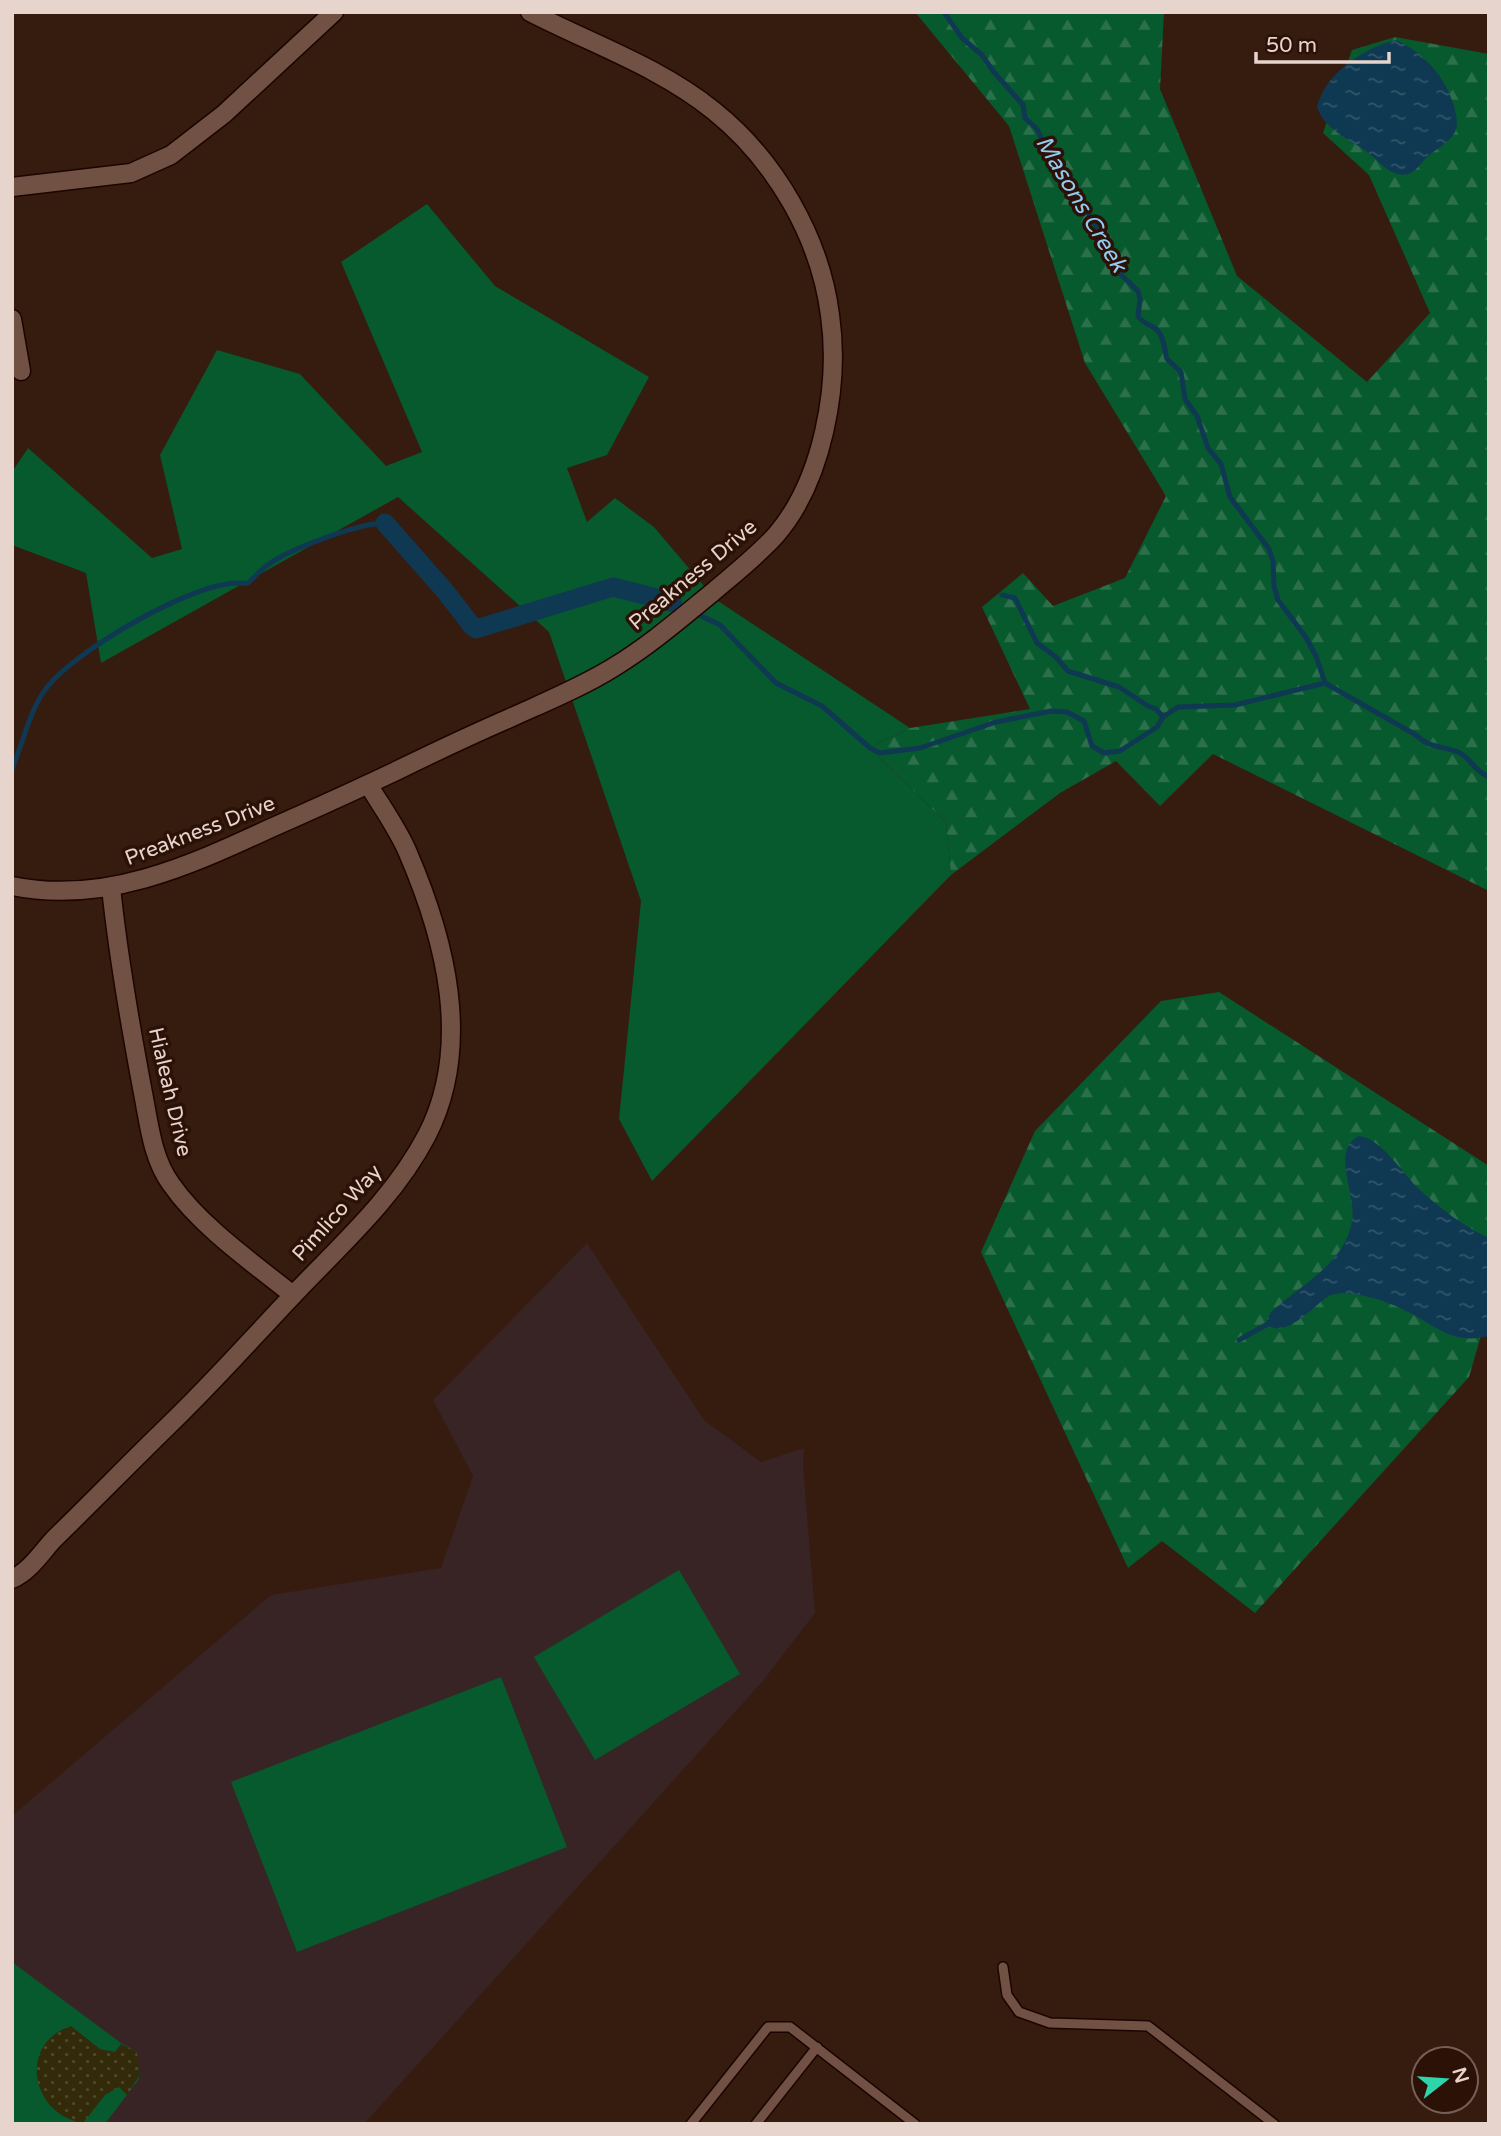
<svg xmlns="http://www.w3.org/2000/svg" width="1501" height="2136" viewBox="0 0 1501 2136" font-family="'Varela Round',sans-serif">
<style>
.education{fill:#382425}
.grass{fill:#07592e}
.forest{fill:url(#forest-firs)}
.sand{fill:url(#sand-dots)}
.water{fill:url(#water-ripples)}
.lines{fill:none;stroke-linecap:round;stroke-linejoin:round}
.stream{stroke:#0f3952;stroke-width:5}
.canal{stroke:#0f3952;stroke-width:19}
.service-casing{stroke:#1c0500;stroke-width:12}
.minor-casing{stroke:#1c0500;stroke-width:21}
.service{stroke:#715144;stroke-width:9}
.minor{stroke:#715144;stroke-width:18}
.labels{text-anchor:middle;dominant-baseline:central;stroke-width:7;stroke-linejoin:round;paint-order:stroke}
.street-label{font-size:21px;fill:#e7d4cd;stroke:#2b1106}
.water-label{font-size:23px;font-style:italic;fill:#92caf2;stroke:#2b1106}
</style>
<defs>
<pattern id="forest-firs" width="22" height="20" patternUnits="userSpaceOnUse" patternTransform="scale(1.75)"><rect width="22" height="20" fill="#07592e"/><path d="M5 1l3.5 6h-7zM16 11l3.5 6h-7z" fill="#2b704b"/></pattern>
<pattern id="sand-dots" width="8" height="8" patternUnits="userSpaceOnUse" patternTransform="scale(1.75)"><rect width="8" height="8" fill="#322a09"/><path d="M2 2h.1M6 6h.1" fill="none" stroke="#50482c" stroke-width="1.8" stroke-linecap="round"/></pattern>
<pattern id="water-ripples" width="26" height="14" patternUnits="userSpaceOnUse" patternTransform="scale(1.75)"><rect width="26" height="14" fill="#0f3952"/><path d="M2 4q2-2 4 0t4 0M15 11q2-2 4 0t4 0" fill="none" stroke="#32556a"/></pattern>
</defs>
<rect width="100%" height="100%" fill="#361b0f"/>
<path class="education" d="M587 1243 704 1420 761 1462 804 1448 803 1466 815 1613 762 1682 364 2124H12V1816L271 1595 441 1568 473 1476 433 1400Z"/>
<path class="grass" d="M427 204 495 286 649 377 607 455 567 468 587 522 615 498 654 527 715 599 910 728 869 748 946 822 951 875 652 1181 619 1119 641 901 549 632 398 497 101 663 86 573 12 545V472L28 448 152 558 182 549 160 455 217 350 300 374 386 466 422 452 341 262Z
M679 1570 740 1674 595 1760 534 1657Z
M501 1677 567 1847 297 1952 231 1782Z
M12 1962 121 2043 137 2052 139 2079 105 2124H12Z"/>
<path class="forest" d="M915 12H1164L1160 89 1237 276 1367 382 1430 313 1369 175 1323 133 1352 50 1395 37 1489 54V891L1213 754 1160 806 1116 761 1060 793 951 875 946 822 869 748 910 728 1030 709 982 607 1023 573 1053 606 1125 578 1166 496 1085 363 1009 126Z
M1219 992 1489 1166V1308L1469 1377 1255 1613 1162 1541 1128 1568 981 1252 1035 1131 1161 1001Z"/>
<path class="sand" d="M71 2026 100 2049 115 2052 121 2044 137 2052 139 2076 127 2095 119 2087 105 2095 83 2123C30 2114 18 2043 71 2026Z"/>
<path class="water" d="M1396 40C1425 53 1445 77 1454 106 1456 116 1459 123 1455 132 1449 143 1436 149 1427 157 1418 166 1413 178 1398 174 1384 171 1375 156 1363 149 1345 137 1325 129 1317 107 1325 73 1364 48 1396 40Z
M1359 1136C1382 1138 1403 1175 1420 1190 1441 1209 1463 1226 1489 1238V1336C1457 1344 1442 1331 1417 1317 1399 1306 1380 1299 1360 1295 1348 1293 1338 1291 1327 1297 1313 1307 1287 1337 1269 1326L1267 1320 1271 1312C1300 1285 1345 1264 1352 1221 1357 1196 1330 1149 1359 1136Z"/>
<g class="lines">
<path class="stream" d="M944 12 962 38 982 55 993 71 1023 105 1025 118 1037 129 1050 157 1064 175 1100 232 1115 269 1138 291 1140 299 1138 316C1143 324 1150 324 1157 330 1165 338 1164 350 1167 359L1181 372 1185 399 1197 416 1208 448 1221 464 1230 497 1269 549 1273 561 1274 586 1278 600 1305 636 1316 656 1325 683 1416 735C1429 748 1442 746 1458 752 1470 757 1474 771 1489 777
M1002 595 1015 598 1037 643 1056 657 1068 671 1119 687 1148 706 1156 709 1163 717
M672 602 686 609
M695 613 720 625 776 683 822 706 870 748 880 753 920 748 996 722 1051 711 1067 712 1084 721 1092 746 1104 753 1120 751 1157 727 1163 717 1178 707 1235 705 1325 683
M12 769C23 743 30 708 48 686 77 650 182 590 227 584 234 582 241 584 248 583 255 577 261 569 269 564 290 549 359 523 385 523
M1239 1340 1273 1321"/>
<path class="canal" d="M385 523 445 591 472 626 476 629 613 587 672 602"/>
<defs>
<path id="service" d="M1003 1967 1007 1995 1019 2012 1050 2023 1148 2026 1274 2124
M691 2124 768 2027H790L915 2124
M756 2124 817 2047"/>
<path id="minor" d="M12 187 131 173 171 155 224 114 334 12
M12 319 21 371
M12 886C104 905 189 866 271 828 314 809 356 790 398 770 435 752 473 734 510 718 545 702 582 687 614 667 650 645 681 618 713 592 734 574 757 556 776 535 823 480 840 385 830 315 820 237 775 160 714 111 660 67 592 44 530 12
M111 887C118 956 130 1024 143 1093 149 1123 152 1158 171 1184 200 1226 253 1263 293 1295
M12 1579C30 1571 41 1553 54 1539 92 1502 129 1464 167 1427 213 1383 255 1335 299 1289 345 1241 396 1195 427 1135 473 1045 445 939 408 853 398 829 381 806 368 784"/>
</defs>
<use href="#service" class="service-casing"/>
<use href="#minor" class="minor-casing"/>
<use href="#service" class="service"/>
<use href="#minor" class="minor"/>
</g>
<g class="labels">
<g class="street-label">
<text transform="translate(693 575) rotate(-40)">Preakness Drive</text>
<text transform="translate(200 831) rotate(-21)">Preakness Drive</text>
<text transform="translate(170 1092) rotate(77)">Hialeah Drive</text>
<text transform="translate(337 1213) rotate(-48)">Pimlico Way</text>
</g>
<g class="water-label">
<text transform="translate(1081 204) rotate(59)">Masons Creek</text>
</g>
</g>
<rect width="1501" height="2136" fill="none" stroke="#e7d4cd" stroke-width="28"/>
<g transform="translate(1445 2080) rotate(73)"><circle r="33" fill="#2b1106" stroke="#765f56" stroke-width="2"/>
<path d="M0-5L12 26L0 18L-12 26Z" fill="#2ed4ab"/>
<text y="-10" font-size="19" font-weight="bold" text-anchor="middle" fill="#e7d4cd">N</text>
</g>
<path d="M1256 52v10h133v-10" fill="none" stroke="#e7d4cd" stroke-width="3.5"/>
<text x="1266" y="52" font-size="21" fill="#e7d4cd" stroke="#2b1106" stroke-width="5" paint-order="stroke">50 m</text>
</svg>
